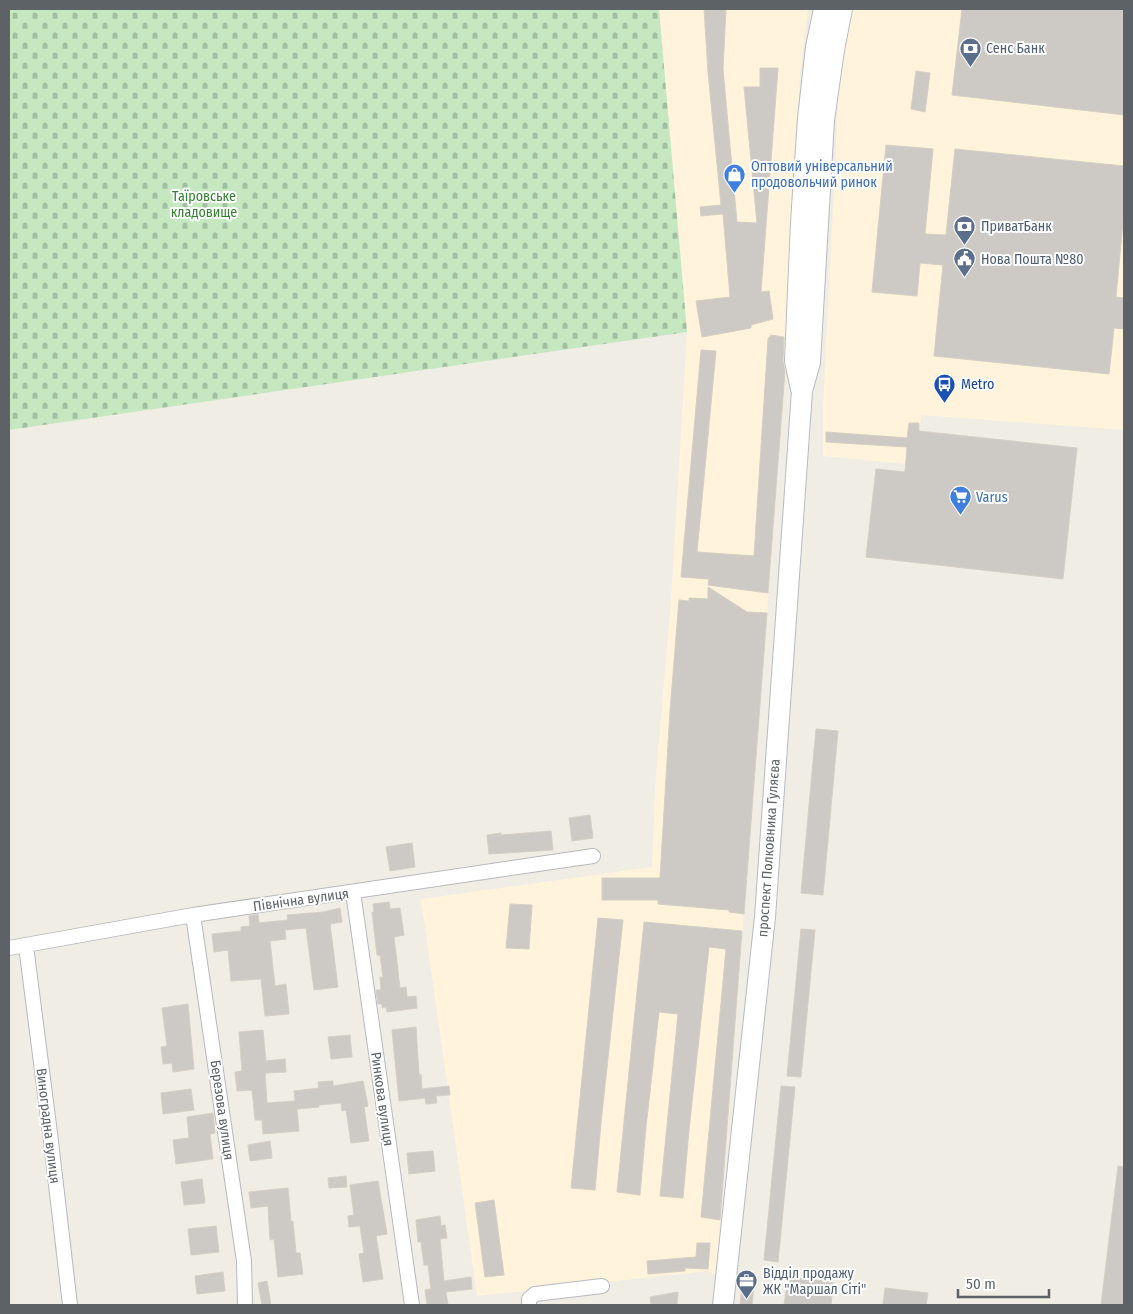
<svg xmlns="http://www.w3.org/2000/svg" width="1133" height="1314" viewBox="0 0 1133 1314" font-family="'Fira Sans Condensed',sans-serif">
<style>
.commercial{fill:#fff3db}
.cemetery{fill:url(#cemetery-stones)}
.building{fill:#cdc9c4;stroke:#d5cec3}
.lines{fill:none;stroke-linecap:round;stroke-linejoin:round}
.minor-casing{stroke:#b6b9bd;stroke-width:16}
.secondary-casing{stroke:#b7bbc0;stroke-width:22}
.minor{stroke:#fff;stroke-width:14}
.secondary{stroke:#fff;stroke-width:20}
.labels{text-anchor:middle;dominant-baseline:central;stroke-width:4;stroke-linejoin:round;paint-order:stroke}
.service-label{font-size:14px;fill:#4e5e75;stroke:#fff;text-anchor:start}
.shop-label{font-size:14px;fill:#366cbe;stroke:#fff;text-anchor:start}
.park-label{font-size:14px;fill:#348230;stroke:#fff}
.transit-label{font-size:14px;fill:#164399;stroke:#fff;text-anchor:start}
.street-label{font-size:14px;fill:#5d6266;stroke:#fff}
</style>
<defs>
<pattern id="cemetery-stones" width="16" height="16" patternUnits="userSpaceOnUse" patternTransform="scale(1.25)"><rect width="16" height="16" fill="#c5e8c1"/><path d="M2 7V4a2 2 0 0 1 4 0v3zM10 15v-3a2 2 0 0 1 4 0v3z" fill="#a3bfa1"/></pattern>
</defs>
<rect width="100%" height="100%" fill="#f0ede5"/>
<path class="commercial" d="M659 9H808L800 73 790 315 716 1275 708 1271 477 1296 421 899 652 867 655 788 671 599 687 332Z
M847 9H1124V430L921 415 917 465 823 456V407L838 107 831 106Z"/>
<path class="cemetery" d="M9 9H659L687 332 9 430Z"/>
<path class="building" d="M704 9H726L723 69 737 222 757 223 744 87H760V68H778L761 292 769 291 773 319 751 325V328L702 337 696 301 730 297 723 214 701 216 700 207 721 205 708 72Z
M962 9H1124V115L952 95Z
M916 71 930 73 925 112 911 109Z
M886 145 933 149 925 234 946 235 955 149 1124 166V211L1116 297 1124 298V329L1114 328 1109 374 934 356 943 265 920 263 917 296 872 292Z
M771 335 784 337 783 361 785 372 768 593 708 585 709 579 681 577 701 350 716 351 697 552 754 556 768 339Z
M909 423H919V431L1077 448 1063 579 866 557 876 469 905 472 907 447 826 442V432L907 438Z
M708 587 747 612 767 613 744 914 729 912V910L658 904V900H602V878H660L670 711 679 600 689 601V598L708 599Z
M816 729 838 731 823 895 801 893Z
M590 815 593 838 572 841 569 818Z
M551 831 553 850 489 854 487 835 501 833V835Z
M412 843 415 867 390 871 386 847Z
M389 902 390 909 400 908 404 935 394 937 400 988 406 987 407 997 416 996 417 1008 387 1012 386 1007 382 1008V1004H378L376 990H381L380 977H383L380 955H377L372 912H374L373 904Z
M510 904 532 905 529 949 506 948Z
M340 908 342 922 330 924 338 987 314 990 306 928 285 930 286 939 270 941 275 986 286 984 289 1014 265 1016 261 979 231 981 228 950 214 952 212 934 241 931V927L250 926 249 916 258 914 259 923 288 920 287 915 323 912Z
M598 918 623 920 601 1123 595 1190 571 1188Z
M644 922 742 931 720 1220 701 1217 726 949 709 947 689 1130 683 1198 660 1196 678 1014 659 1012 646 1127 640 1195 617 1192Z
M801 929 815 930 801 1077 787 1076Z
M188 1004 194 1069 173 1072 172 1063 163 1064 161 1047 167 1046 162 1008Z
M416 1027 419 1075 421 1074 422 1089 449 1086 450 1095 436 1096 437 1103 426 1104 425 1098 399 1101 392 1030Z
M263 1030 266 1061 285 1059 286 1072 265 1073 267 1103 295 1101 294 1091 319 1088 318 1082 333 1081V1086L363 1081 368 1106 364 1107 369 1141 351 1143 346 1110 342 1111 341 1103 319 1105V1107L297 1109 299 1131 263 1134 262 1120H255L252 1090 237 1091 235 1072 242 1071 239 1032Z
M350 1035 352 1057 331 1059 328 1037Z
M781 1086 795 1087 778 1262 764 1260Z
M191 1089 194 1110 163 1114 161 1093Z
M213 1113 215 1133 210 1134 213 1159 176 1164 173 1140 189 1138 187 1117Z
M270 1141 272 1158 250 1161 248 1145Z
M433 1151 435 1171 409 1174 407 1153Z
M1118 1166 1124 1167V1305H1101Z
M346 1176 347 1187 329 1188 328 1178Z
M202 1179 205 1203 184 1205 181 1182Z
M378 1181 387 1234 376 1236 383 1279 363 1282 359 1254 364 1253 360 1226 349 1227 348 1216 354 1215 350 1185Z
M288 1188 291 1221H293L296 1253H300L303 1274 278 1277 274 1239 270 1240 268 1206 251 1208 249 1192Z
M494 1200 504 1275 485 1277 475 1203Z
M440 1216 441 1226 445 1225 447 1238 440 1239 444 1281 471 1277 472 1289 446 1292 448 1305H427L425 1290 431 1289 428 1265H424L421 1242H418L416 1220Z
M216 1226 219 1252 191 1255 188 1229Z
M697 1243H710L708 1269 685 1268V1271L648 1274 647 1261 696 1257Z
M223 1272 225 1291 197 1294 195 1276Z
M743 1275H755L752 1305H740Z
M788 1277 833 1282 831 1305H784Z
M267 1281 271 1305H262L258 1283Z
M885 1288 928 1293 926 1305H883Z
M678 1292 677 1305H651L650 1297Z"/>
<g class="lines">
<defs>
<path id="minor" d="M353 892 412 1305
M193 915 244 1261 245 1305
M26 946 50 1133 70 1305
M9 948 193 915 593 856
M529 1305V1299L535 1294 602 1286"/>
<path id="secondary" d="M801 389 795 361 801 222 808 118 816 47 824 9
M723 1305 765 917 802 391 810 362 824 120 834 50 842 9"/>
</defs>
<use href="#minor" class="minor-casing"/>
<use href="#secondary" class="secondary-casing"/>
<use href="#minor" class="minor"/>
<use href="#secondary" class="secondary"/>
</g>
<defs>
<symbol id="bank-pin" viewBox="-11 -11 22 30"><path d="M0 17L-7.5 6A9.5 9.5 0 1 1 7.5 6Z" fill="#5c6f8a" stroke="#fff"/><path d="M-6-4H6V4H-6ZM0-2.3a2.3 2.3 0 1 0 0 4.6a2.3 2.3 0 1 0 0-4.6Z" fill="#fff"/></symbol>
<symbol id="shop-pin" viewBox="-11 -11 22 30"><path d="M0 17L-7.5 6A9.5 9.5 0 1 1 7.5 6Z" fill="#3f7fe0" stroke="#fff"/><path d="M-5-2.5h2.3a2.7 3.5 0 0 1 5.4 0H5L5.5 6h-11ZM-1.5-2.5h3a1.5 2.3 0 0 0-3 0Z" fill="#fff"/></symbol>
<symbol id="civic-pin" viewBox="-11 -11 22 30"><path d="M0 17L-7.5 6A9.5 9.5 0 1 1 7.5 6Z" fill="#5c6f8a" stroke="#fff"/><path d="M-.6-6.5H3V-4.5H.6V-3L4-1V1h2V6H-6V1h2V-1L-.6-3ZM-1.2 2.5V6h2.4V2.5Z" fill="#fff"/></symbol>
<symbol id="bus-pin" viewBox="-11 -11 22 30"><path d="M0 17L-7.5 6A9.5 9.5 0 1 1 7.5 6Z" fill="#1a4fb4" stroke="#fff"/><path d="M-5-6H5V4H4V6H2V4H-2V6H-4V4H-5ZM-3.5-4V0h7V-4ZM-3.5 1.2v1.5H-2V1.2ZM2 1.2v1.5H3.5V1.2Z" fill="#fff"/></symbol>
<symbol id="supermarket-pin" viewBox="-11 -11 22 30"><path d="M0 17L-7.5 6A9.5 9.5 0 1 1 7.5 6Z" fill="#3f7fe0" stroke="#fff"/><path d="M-6-5.5h2.5l.6 2H6L4.5 2H-2.5L-4.4-4H-6ZM-1.5 3.2a1.3 1.3 0 1 0 .1 0ZM3 3.2a1.3 1.3 0 1 0 .1 0Z" fill="#fff"/></symbol>
<symbol id="office-pin" viewBox="-11 -11 22 30"><path d="M0 17L-7.5 6A9.5 9.5 0 1 1 7.5 6Z" fill="#5c6f8a" stroke="#fff"/><path d="M-6-3h4V-5.5h4V-3h4V5H-6ZM-1-4.5V-3h2v-1.5ZM-6 0V1H6V0Z" fill="#fff"/></symbol>
</defs>
<g fill-rule="evenodd">
<use href="#bank-pin" x="958" y="36" width="25" height="34"/>
<use href="#shop-pin" x="722" y="162" width="25" height="34"/>
<use href="#bank-pin" x="952" y="214" width="25" height="34"/>
<use href="#civic-pin" x="952" y="246" width="25" height="34"/>
<use href="#bus-pin" x="932" y="372" width="25" height="34"/>
<use href="#supermarket-pin" x="948" y="484" width="25" height="34"/>
<use href="#office-pin" x="734" y="1268" width="25" height="34"/>
</g>
<g class="labels">
<g class="service-label">
<text x="986" y="48">Сенс Банк</text>
<text x="981" y="226">ПриватБанк</text>
<text x="981" y="259">Нова Пошта №80</text>
<text x="763" y="1273">Відділ продажу<tspan x="763" dy="16">ЖК "Маршал Сіті"</tspan></text>
</g>
<g class="shop-label">
<text x="751" y="166">Оптовий універсальний<tspan x="751" dy="16">продовольчий ринок</tspan></text>
<text x="976" y="497">Varus</text>
</g>
<g class="park-label">
<text x="204" y="196">Таїровське<tspan x="204" dy="16">кладовище</tspan></text>
</g>
<g class="transit-label">
<text x="961" y="384">Metro</text>
</g>
<g class="street-label">
<text transform="translate(769 848) rotate(-86)">проспект Полковника Гуляєва</text>
<text transform="translate(301 900) rotate(-8)">Північна вулиця</text>
<text transform="translate(382 1099) rotate(82)">Ринкова вулиця</text>
<text transform="translate(222 1110) rotate(82)">Березова вулиця</text>
<text transform="translate(48 1126) rotate(83)">Виноградна вулиця</text>
</g>
</g>
<rect width="1133" height="1314" fill="none" stroke="#5d6266" stroke-width="20"/>
<path d="M958 1289v8h91v-8" fill="none" stroke="#5d6266" stroke-width="2.5"/>
<text x="966" y="1289" font-size="15" fill="#5d6266" stroke="#ffffff" stroke-width="4" paint-order="stroke">50 m</text>
</svg>
